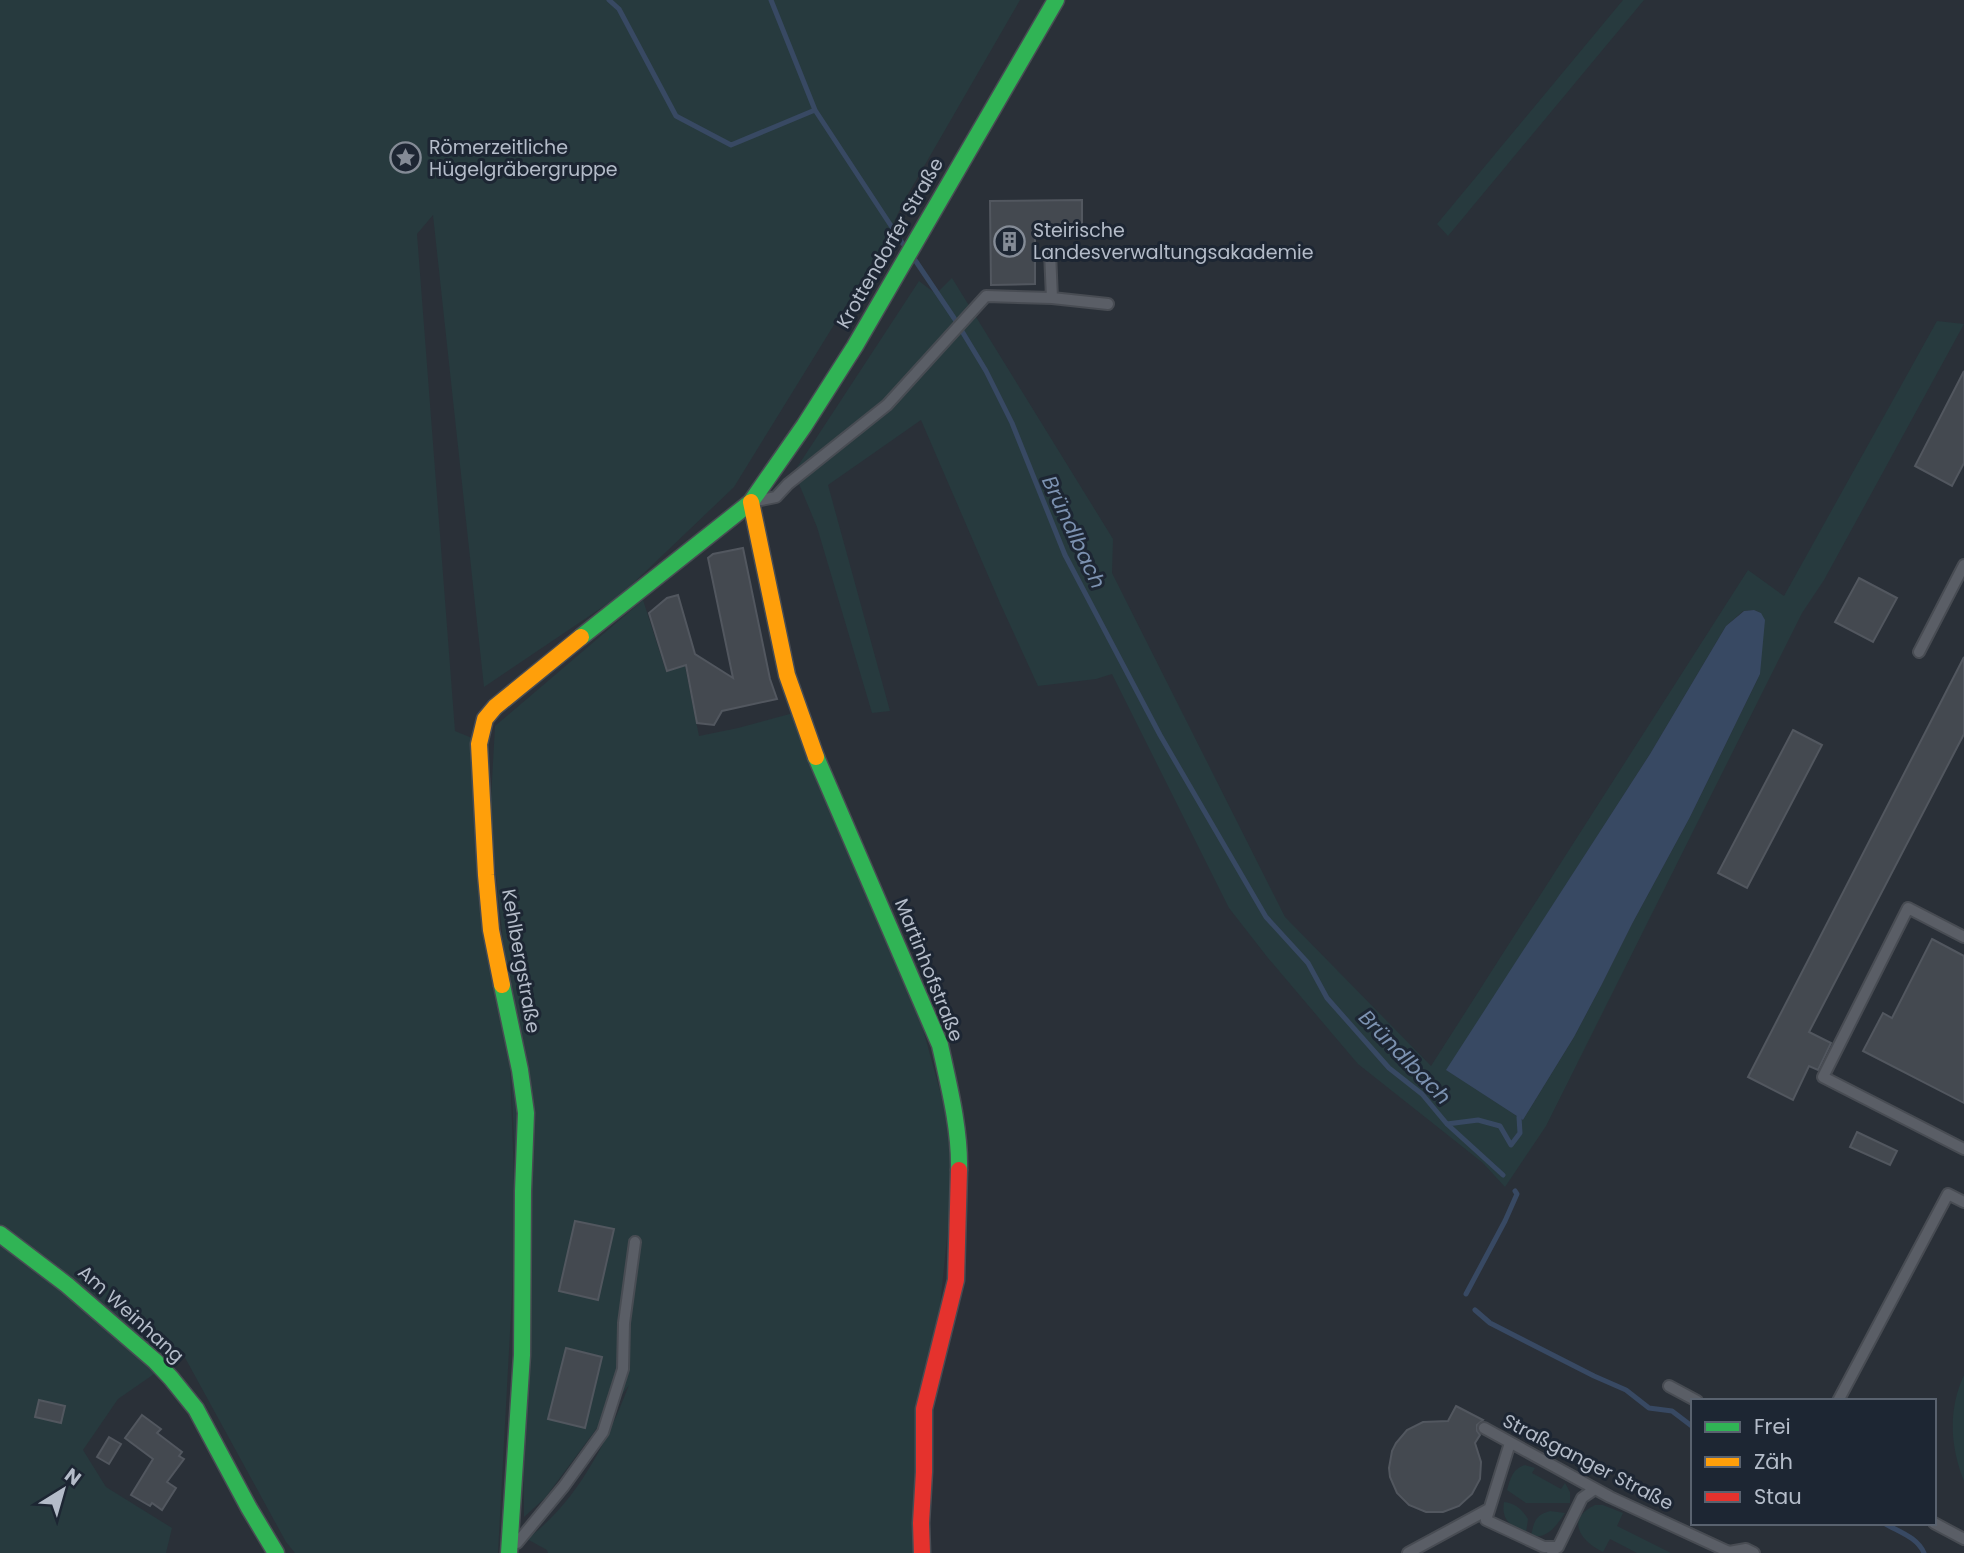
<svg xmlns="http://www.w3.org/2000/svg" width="1964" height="1553" viewBox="0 0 1964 1553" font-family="Poppins,sans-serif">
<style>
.green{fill:#273a3e;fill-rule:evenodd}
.water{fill:#384963}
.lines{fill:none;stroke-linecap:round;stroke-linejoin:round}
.stream{stroke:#384963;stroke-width:5}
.building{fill:#444950;stroke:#52575f;stroke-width:2}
.lane-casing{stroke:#484c53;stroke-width:14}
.fast-casing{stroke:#484c53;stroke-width:19}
.slow-casing{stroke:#484c53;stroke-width:19}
.jam-casing{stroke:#484c53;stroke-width:19}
.lane{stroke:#5a5e66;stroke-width:10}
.fast{stroke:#30b455;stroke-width:16}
.slow{stroke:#ff9f0a;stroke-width:16}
.jam{stroke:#e5322d;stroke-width:16}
.labels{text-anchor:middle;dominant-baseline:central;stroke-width:6;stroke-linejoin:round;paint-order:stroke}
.poi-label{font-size:19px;fill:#b4bcc9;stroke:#1d2633;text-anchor:start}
.street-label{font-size:19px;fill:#b4bcc9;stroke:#1d2633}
.water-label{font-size:21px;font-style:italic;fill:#7c92b1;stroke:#1d2633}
</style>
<rect width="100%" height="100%" fill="#2a3038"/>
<path class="green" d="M0 0H1020L904 201 882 247 734 487 622 594 484 687 433 215 417 234 455 731 472 738 511 1073 517 1203 498 1553H295L286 1542 183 1354 118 1399 83 1450 106 1487 172 1528 166 1553H0Z
M1623 0H1644L1448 236 1437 224Z
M952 278 1113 539 1112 573 1285 917 1431 1066 1748 570 1784 596 1937 321 1964 324 1824 580 1802 613 1546 1126 1505 1187 1483 1163 1358 1064 1268 958 1229 908 1112 674 1096 679 1038 686 1000 603 921 420 828 485 890 711 872 713 817 527 794 472 919 281 936 294ZM1754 610 1761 613 1760 674 1690 817 1632 924 1601 986 1574 1037 1523 1120 1447 1070 1650 754 1726 626 1743 611Z
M643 600 666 671 685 666 699 736 738 728 797 712 912 989 956 1149 915 1553H548L547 1550 527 1539C577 1502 607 1442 629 1385L545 1498 524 1517 523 1437 507 979 490 817 495 726Z
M1964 1375V1481C1950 1446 1948 1410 1964 1375Z
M1525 1465 1535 1468 1532 1473 1561 1489 1565 1483 1570 1492V1503H1526L1507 1490C1511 1478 1512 1469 1525 1465Z
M1504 1502C1515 1503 1522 1509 1528 1519L1526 1533C1511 1525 1501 1521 1504 1502Z
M1595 1505H1603L1623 1513 1617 1526 1671 1553H1637L1610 1539 1603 1552C1580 1541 1565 1519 1595 1505Z
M1550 1511 1565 1513C1556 1526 1548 1539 1531 1536 1534 1522 1535 1515 1550 1511Z"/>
<path class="water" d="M1754 610 1761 613 1765 620 1760 674 1690 817 1632 924 1601 986 1574 1037 1523 1120 1446 1070 1650 754 1726 626 1744 611Z"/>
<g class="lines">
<path class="stream" d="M609 0 619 9 676 116 731 145 815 110 903 244
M771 0 815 110
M915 260 954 318 986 371 1012 423 1065 555 1160 735 1266 917 1308 963 1327 998 1389 1068 1422 1094 1447 1124 1503 1175
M1447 1124 1478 1120 1500 1126 1511 1145 1520 1133 1519 1117
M1466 1294 1505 1221 1517 1194 1515 1191
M1475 1310 1490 1323 1594 1376 1626 1390 1649 1408 1672 1411 1693 1427
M1884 1523C1899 1532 1917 1537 1924 1553"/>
</g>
<path class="building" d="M394 150 415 151 414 166 393 165Z
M1082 200V229H1035V284L991 285 990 201Z
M1964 371V463L1952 486 1915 466Z
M743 548 770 679 777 699 722 711 714 725 697 723 686 665 667 671 649 613 667 598 678 595 695 654 733 678 708 558 713 554Z
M1859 578 1897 598 1873 642 1835 622Z
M1964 657V734L1809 1032 1831 1043 1818 1070 1809 1066 1793 1100 1748 1077Z
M1793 730 1822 745 1747 888 1718 873Z
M1932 939 1964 956V1103L1863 1051 1883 1013 1892 1018Z
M1857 1132 1897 1151 1890 1165 1850 1147Z
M575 1221 614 1229 598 1300 559 1291Z
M566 1348 602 1357 585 1428 548 1419Z
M39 1400 65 1406 61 1423 35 1417Z
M1456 1406 1483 1420 1477 1425V1431L1480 1435 1475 1443 1481 1462 1480 1479 1472 1494 1459 1506 1443 1512H1426L1409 1505 1397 1493 1390 1477 1389 1468 1392 1451 1396 1443 1407 1430 1423 1422 1448 1421Z
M142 1415 161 1429 157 1433 182 1452 179 1456 184 1459 167 1482 176 1488 162 1510 152 1503 150 1506 131 1495 153 1459 125 1438Z
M109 1437 121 1444 109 1464 97 1457Z"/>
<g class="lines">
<defs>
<path id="lane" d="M1052 298 1108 304
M761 500 776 497 788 484 887 405 986 296 1052 298 1050 252
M1919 652 1964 565
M1964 937 1908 908 1823 1077 1964 1149
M1669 1386 1697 1401
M1838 1401 1948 1194 1964 1202
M1484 1428 1610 1497 1729 1552 1746 1549 1754 1553
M1510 1443 1486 1520 1544 1547H1558
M1934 1523 1964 1539
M517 1543 564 1486 603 1432 623 1369 624 1323 635 1242
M1552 1551 1558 1547 1582 1498 1595 1489
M1408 1553 1489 1509"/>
<path id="fast" d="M581 637 751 502 804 426 855 346 1056 0
M816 757 940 1045C949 1086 960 1129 959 1170
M502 985 520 1070 526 1113 523 1191 522 1355 509 1553
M0 1234 67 1285 155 1361 171 1378 196 1409 249 1508 276 1553"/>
<path id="slow" d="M751 502 787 675 816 757
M502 985 491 930 486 875 479 744 485 719 495 707 581 637"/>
<path id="jam" d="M922 1553 921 1523 924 1472V1409L956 1280 959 1170"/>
</defs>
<use href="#lane" class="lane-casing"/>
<use href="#fast" class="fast-casing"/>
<use href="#slow" class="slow-casing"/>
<use href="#jam" class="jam-casing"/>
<use href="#lane" class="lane"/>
<use href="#fast" class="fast"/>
<use href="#slow" class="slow"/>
<use href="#jam" class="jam"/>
</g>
<defs>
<symbol id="sight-ring" viewBox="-11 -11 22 22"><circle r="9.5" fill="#1d2633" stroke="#848b96" stroke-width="1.5"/><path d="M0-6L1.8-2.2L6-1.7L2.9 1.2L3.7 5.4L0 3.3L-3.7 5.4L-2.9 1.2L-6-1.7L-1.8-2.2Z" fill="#848b96"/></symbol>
<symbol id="building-ring" viewBox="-11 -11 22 22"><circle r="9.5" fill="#1d2633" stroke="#848b96" stroke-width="1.5"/><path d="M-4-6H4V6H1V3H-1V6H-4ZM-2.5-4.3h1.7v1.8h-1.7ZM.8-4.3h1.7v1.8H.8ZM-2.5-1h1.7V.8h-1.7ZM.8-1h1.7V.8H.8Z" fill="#848b96"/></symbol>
</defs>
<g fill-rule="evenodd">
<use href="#sight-ring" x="388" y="140" width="35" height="35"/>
<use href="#building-ring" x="992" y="224" width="35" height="35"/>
</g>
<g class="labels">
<g class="poi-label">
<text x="429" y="147">Römerzeitliche<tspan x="429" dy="22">Hügelgräbergruppe</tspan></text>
<text x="1033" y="230">Steirische<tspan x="1033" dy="22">Landesverwaltungsakademie</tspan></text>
</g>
<g class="street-label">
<text transform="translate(890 243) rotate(-60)">Krottendorfer Straße</text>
<text transform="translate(521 961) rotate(80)">Kehlbergstraße</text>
<text transform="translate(929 970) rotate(68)">Martinhofstraße</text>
<text transform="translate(131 1314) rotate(42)">Am Weinhang</text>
<text transform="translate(1588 1462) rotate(27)">Straßganger Straße</text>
</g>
<g class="water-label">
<text transform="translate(1074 532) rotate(65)">Bründlbach</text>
<text transform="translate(1405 1057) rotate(46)">Bründlbach</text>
</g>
</g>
<rect x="1691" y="1399" width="245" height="126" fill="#1d2633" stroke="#59626f" stroke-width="2"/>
<rect x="1705" y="1422" width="35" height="10" fill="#30b455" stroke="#59626f" stroke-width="2"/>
<text x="1754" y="1434" font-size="21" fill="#b4bcc9">Frei</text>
<rect x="1705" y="1457" width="35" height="10" fill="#ff9f0a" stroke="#59626f" stroke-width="2"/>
<text x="1754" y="1469" font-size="21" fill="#b4bcc9">Zäh</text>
<rect x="1705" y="1492" width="35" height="10" fill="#e5322d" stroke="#59626f" stroke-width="2"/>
<text x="1754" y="1504" font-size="21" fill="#b4bcc9">Stau</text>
<g transform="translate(63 1490) rotate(37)" stroke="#1d2633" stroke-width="5" paint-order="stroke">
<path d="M0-5L12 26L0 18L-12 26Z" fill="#b4bcc9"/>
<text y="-10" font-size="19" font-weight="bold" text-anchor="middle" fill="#b4bcc9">N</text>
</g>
</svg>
